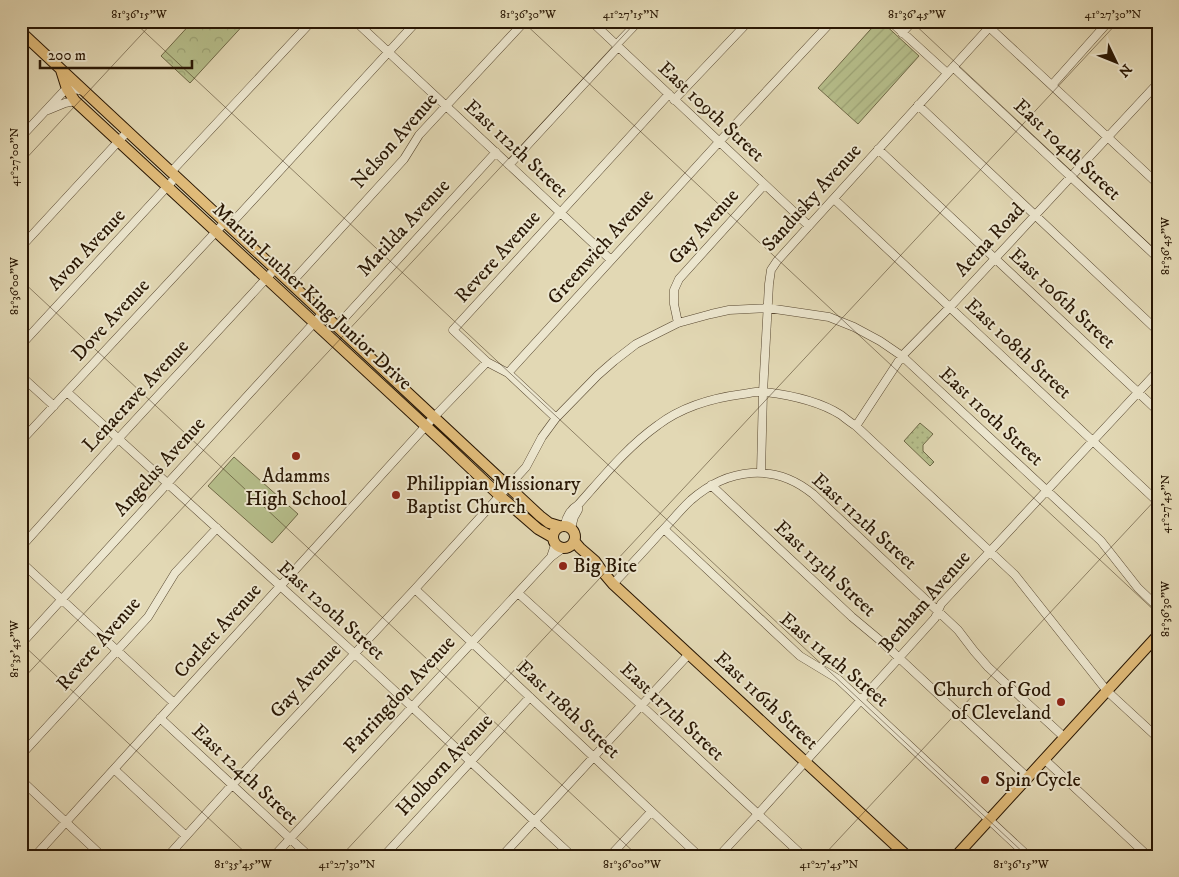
<svg xmlns="http://www.w3.org/2000/svg" width="1179" height="877" viewBox="0 0 1179 877" font-family="'IM FELL DW Pica',serif">
<style>
.grass{fill:#b6be8b;stroke:#706a48}
.forest{fill:url(#forest-crowns);stroke:#706a48}
.park{fill:url(#park-dots);stroke:#706a48}
.garden{fill:url(#garden-furrows);stroke:#706a48}
.lines{fill:none;stroke-linecap:round;stroke-linejoin:round}
.minor-casing{stroke:#574730;stroke-width:9}
.major-casing{stroke:#291704;stroke-width:12}
.minor{stroke:#ece6ce;stroke-width:8}
.major{stroke:#e1bc7a;stroke-width:10}
.ticks{fill:none;stroke:#291704;stroke-width:1;stroke-opacity:0.45}
.poi-dot{fill:#8f2418;stroke:#ece6ce;stroke-width:2}
.labels{text-anchor:middle;dominant-baseline:central;stroke-width:4;stroke-linejoin:round;paint-order:stroke}
.street-label{font-size:20px;fill:#291704;stroke:#ece6ce}
.poi-label{font-size:20px;fill:#291704;stroke:#ece6ce;text-anchor:start}
.neatline{fill:none;stroke:#291704;stroke-width:2}
.ticks-label{font-size:12px;text-anchor:middle;fill:#291704}
</style>
<defs>
<pattern id="forest-crowns" width="20" height="18" patternUnits="userSpaceOnUse" patternTransform="scale(1.25)"><rect width="20" height="18" fill="#b6be8b"/><path d="M2 6a3 3 0 1 1 6 0M12 15a3 3 0 1 1 6 0" fill="none" stroke="#9ca376"/></pattern>
<pattern id="park-dots" width="8" height="8" patternUnits="userSpaceOnUse" patternTransform="scale(1.25)"><rect width="8" height="8" fill="#b6be8b"/><path d="M2 2h.1M6 6h.1" fill="none" stroke="#9ca376" stroke-width="1.8" stroke-linecap="round"/></pattern>
<pattern id="garden-furrows" width="10" height="10" patternUnits="userSpaceOnUse" patternTransform="scale(1.25)"><rect width="10" height="10" fill="#b6be8b"/><path d="M-1 1l2-2M0 10L10 0M9 11l2-2" fill="none" stroke="#9ca376"/></pattern>
</defs>
<rect width="100%" height="100%" fill="#e2d8b4"/>
<filter id="stains"><feTurbulence type="fractalNoise" baseFrequency=".004" numOctaves="4"/><feColorMatrix values="0 0 0 0 .2 0 0 0 0 .09 0 0 0 0 .02 0 0 0 .5 -.17"/></filter>
<radialGradient id="worn" r=".72"><stop offset=".6" stop-color="#630" stop-opacity="0"/><stop offset="1" stop-color="#630" stop-opacity=".3"/></radialGradient>
<path class="grass" d="M234 457 298 514 272 543 208 486Z"/>
<path class="forest" d="M193 21H247L190 83 161 56Z"/>
<path class="park" d="M920 423 933 434 923 445V451L934 462 930 466 904 441Z"/>
<path class="garden" d="M878 21H881L919 56 858 124 818 88Z"/>
<g class="lines">
<defs>
<path id="minor" d="M355 21 611 260
M591 21 809 226
M890 21 947 73
M989 27 1158 184
M902 33 913 21
M616 45 639 21
M953 67 1158 258
M1052 85 1109 21
M674 100 749 21
M918 105 1158 331
M48 110 65 103 75 101
M21 137 63 92C70 88 76 89 84 91
M878 149 1158 411
M509 165 618 47
M171 172 312 21
M834 199 1158 502
M229 226 417 21
M21 247 128 131
M291 283 404 159 419 135 525 21
M678 323 674 304V290L679 279 764 185
M337 326 496 152
M21 345 176 177
M508 373 719 142 832 21
M21 376 54 406
M67 392 354 653 572 856
M556 418 508 373 487 362 453 330 669 94
M856 426 902 356 950 307 1158 83
M21 441 225 222
M761 472 763 392 769 284 771 270 777 261 995 21
M711 485 852 617 882 642 1027 777
M565 525C566 517 571 509 578 505 603 477 627 447 658 425 683 406 712 398 743 394 750 393 758 391 765 392 790 395 819 401 841 415 846 419 851 423 856 426L1015 575 1107 691 1158 738
M571 528 574 517 578 510V505
M664 529 800 656 838 679 1028 856
M21 547 118 439 275 269
M551 557 555 545
M21 562 174 703
M613 584C629 567 645 550 660 533 671 522 680 510 691 500 728 468 774 462 813 494L958 630 974 651 988 667 1064 737
M415 589 699 856
M518 593 641 705 803 856
M21 644 323 313
M160 718 309 856
M21 755 148 617 175 573 217 528
M1044 759 1148 856
M114 769 186 836
M21 780 102 856
M35 856 434 417 487 362
M168 856 232 785 415 589 526 467 542 437 556 418 598 375 614 361 636 344 678 323 711 314 729 310 768 308 829 317 854 327 880 341 902 356 1101 541 1138 588 1158 607
M274 856 551 557 563 548
M384 856 530 697
M502 856 689 654
M610 856 651 812
M719 856 758 814 935 618 941 604 1158 371"/>
<path id="major" d="M21 32 540 516 549 523 559 526
M61 70 67 89 75 101 443 442 500 496 538 529 552 537
M553 537a11 11 0 1 1 22 0a11 11 0 1 1-22 0Z
M574 541 580 548 595 561 602 571 613 584 907 856
M956 856 1158 635"/>
</defs>
<use href="#minor" class="minor-casing"/>
<use href="#major" class="major-casing"/>
<use href="#minor" class="minor"/>
<use href="#major" class="major"/>
</g>
<path class="ticks" d="M133 21 1027 856M522 21 1158 614M911 21 1158 252M21 164 154 21M21 280 638 856M21 643 249 856M21 681 637 21M341 856 1119 21M823 856 1158 497"/>
<g class="poi-dot">
<circle cx="296" cy="456" r="5"/>
<circle cx="396" cy="495" r="5"/>
<circle cx="563" cy="566" r="5"/>
<circle cx="1061" cy="702" r="5"/>
<circle cx="985" cy="780" r="5"/>
</g>
<g class="labels">
<g class="street-label">
<text transform="translate(711 112) rotate(43)">East 109th Street</text>
<text transform="translate(395 141) rotate(-49)">Nelson Avenue</text>
<text transform="translate(516 149) rotate(43)">East 112th Street</text>
<text transform="translate(1067 150) rotate(43)">East 104th Street</text>
<text transform="translate(812 198) rotate(-48)">Sandusky Avenue</text>
<text transform="translate(704 227) rotate(-48)">Gay Avenue</text>
<text transform="translate(404 228) rotate(-47)">Matilda Avenue</text>
<text transform="translate(990 240) rotate(-47)">Aetna Road</text>
<text transform="translate(601 247) rotate(-48)">Greenwich Avenue</text>
<text transform="translate(87 250) rotate(-47)">Avon Avenue</text>
<text transform="translate(498 257) rotate(-48)">Revere Avenue</text>
<text transform="translate(312 297) rotate(43)">Martin Luther King Junior Drive</text>
<text transform="translate(1062 299) rotate(43)">East 106th Street</text>
<text transform="translate(111 320) rotate(-47)">Dove Avenue</text>
<text transform="translate(1018 349) rotate(43)">East 108th Street</text>
<text transform="translate(136 396) rotate(-47)">Lenacrave Avenue</text>
<text transform="translate(991 417) rotate(43)">East 110th Street</text>
<text transform="translate(160 467) rotate(-48)">Angelus Avenue</text>
<text transform="translate(864 522) rotate(42)">East 112th Street</text>
<text transform="translate(825 569) rotate(43)">East 113th Street</text>
<text transform="translate(925 602) rotate(-49)">Benham Avenue</text>
<text transform="translate(331 611) rotate(42)">East 120th Street</text>
<text transform="translate(218 631) rotate(-48)">Corlett Avenue</text>
<text transform="translate(99 644) rotate(-49)">Revere Avenue</text>
<text transform="translate(834 660) rotate(40)">East 114th Street</text>
<text transform="translate(306 681) rotate(-47)">Gay Avenue</text>
<text transform="translate(400 695) rotate(-47)">Farringdon Avenue</text>
<text transform="translate(766 701) rotate(43)">East 116th Street</text>
<text transform="translate(568 710) rotate(43)">East 118th Street</text>
<text transform="translate(672 712) rotate(43)">East 117th Street</text>
<text transform="translate(445 765) rotate(-47)">Holborn Avenue</text>
<text transform="translate(245 775) rotate(43)">East 124th Street</text>
</g>
<g class="poi-label">
<text x="296" y="476" text-anchor="middle">Adamms<tspan x="296" dy="23">High School</tspan></text>
<text x="406" y="484">Philippian Missionary<tspan x="406" dy="23">Baptist Church</tspan></text>
<text x="573" y="566">Big Bite</text>
<text x="1051" y="690" text-anchor="end">Church of God<tspan x="1051" dy="23">of Cleveland</tspan></text>
<text x="995" y="780">Spin Cycle</text>
</g>
</g>
<rect width="1179" height="877" fill="none" stroke="#e2d8b4" stroke-width="55"/>
<g transform="translate(1116 62) rotate(133)" stroke="#ece6ce" stroke-width="4" paint-order="stroke">
<path d="M0-4L9 19L0 12L-9 19Z" fill="#291704"/>
<text y="-8" font-size="14" font-weight="bold" text-anchor="middle" fill="#291704">N</text>
</g>
<path d="M40 60v8h152v-8" fill="none" stroke="#291704" stroke-width="2.5"/>
<text x="48" y="60" font-size="15" fill="#291704" stroke="#ece6ce" stroke-width="4" paint-order="stroke">200 m</text>
<rect x="28" y="28" width="1124" height="822" class="neatline"/>
<g class="ticks-label">
<text x="139" y="18">81°36'15"W</text>
<text x="528" y="18">81°36'30"W</text>
<text x="631" y="18">41°27'15"N</text>
<text x="917" y="18">81°36'45"W</text>
<text x="1113" y="18">41°27'30"N</text>
<text transform="translate(14 157) rotate(-90)" y="4">41°27'00"N</text>
<text transform="translate(1165 246) rotate(-90)" y="4">81°36'45"W</text>
<text transform="translate(14 286) rotate(-90)" y="4">81°36'00"W</text>
<text transform="translate(1165 504) rotate(-90)" y="4">41°27'45"N</text>
<text transform="translate(1165 609) rotate(-90)" y="4">81°36'30"W</text>
<text transform="translate(14 649) rotate(-90)" y="4">81°35'45"W</text>
<text x="243" y="868">81°35'45"W</text>
<text x="347" y="868">41°27'30"N</text>
<text x="632" y="868">81°36'00"W</text>
<text x="829" y="868">41°27'45"N</text>
<text x="1021" y="868">81°36'15"W</text>
</g>
<rect width="100%" height="100%" filter="url(#stains)"/>
<rect width="100%" height="100%" fill="url(#worn)"/>
</svg>
